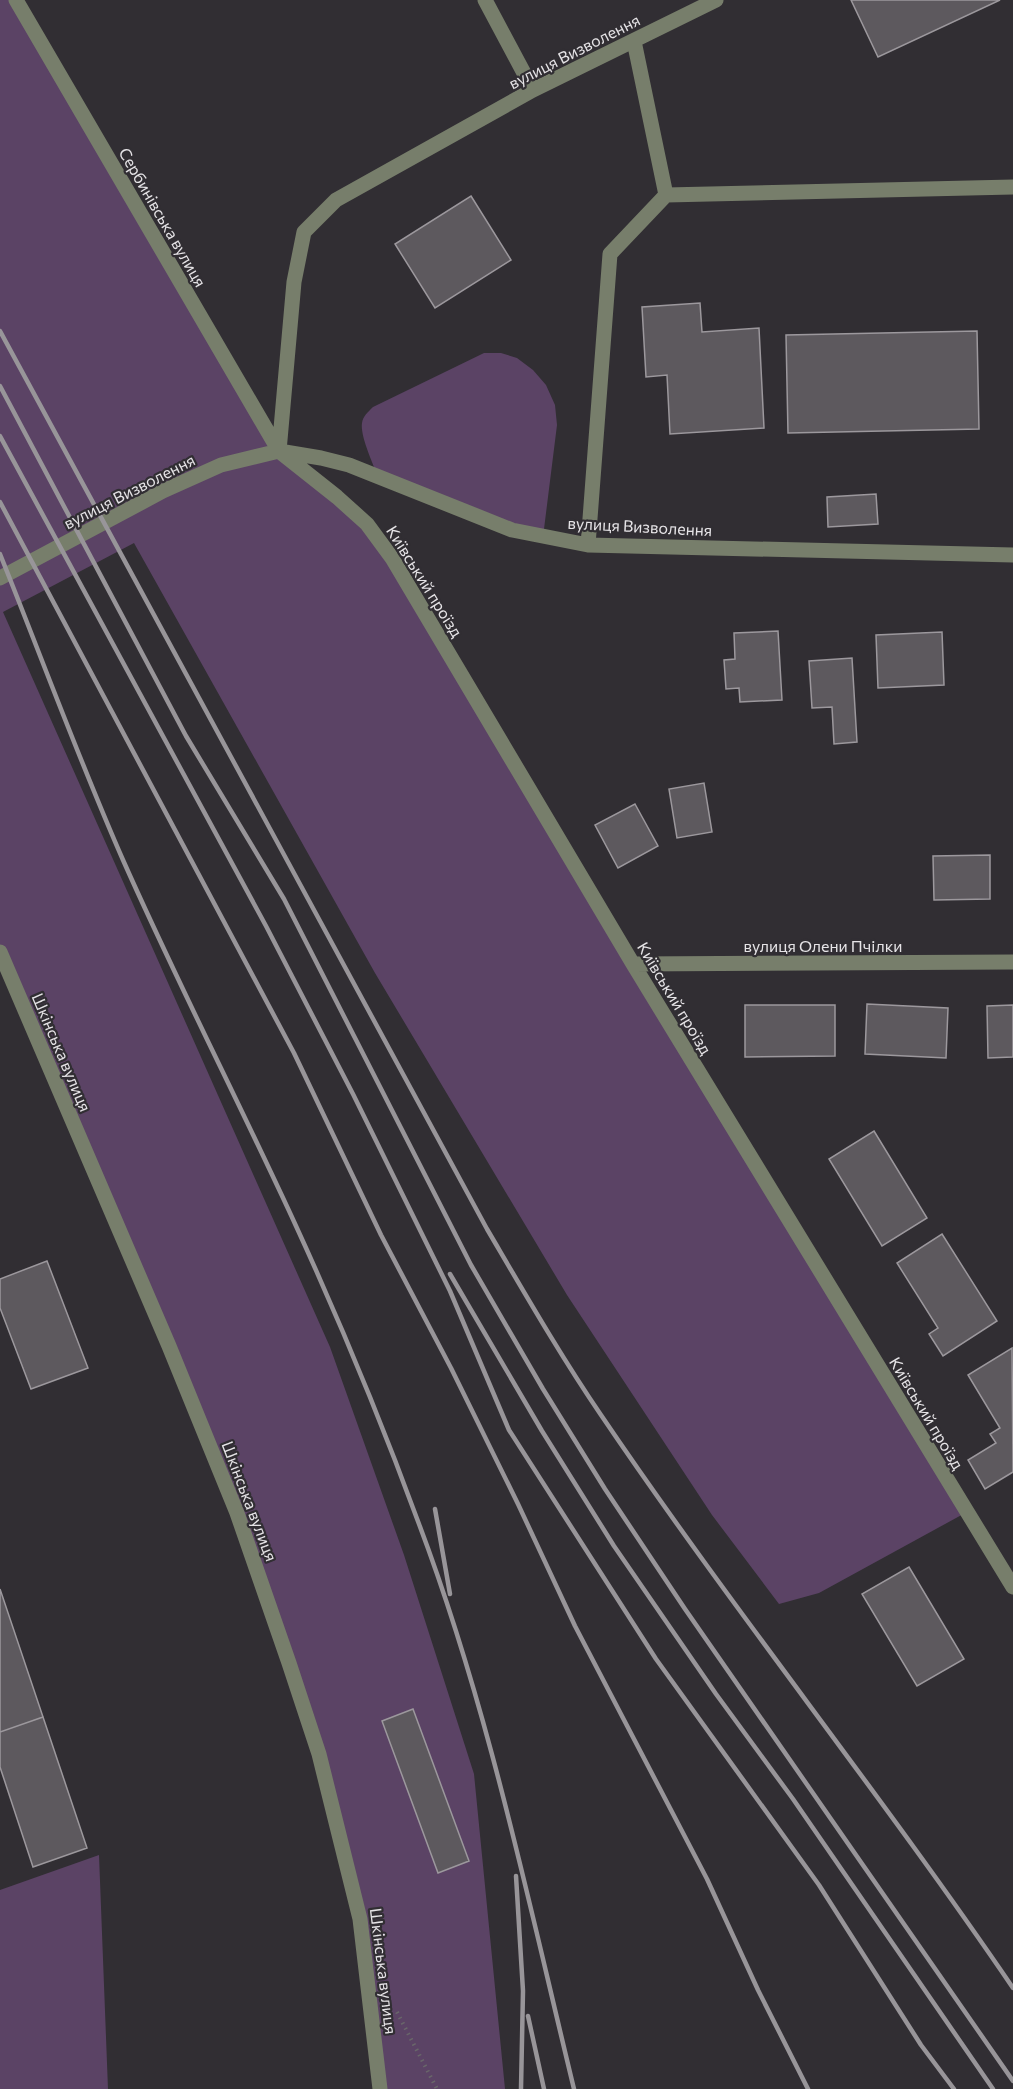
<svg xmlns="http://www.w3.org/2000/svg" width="1013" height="2089" viewBox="0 0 1013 2089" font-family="Commissioner,sans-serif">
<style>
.green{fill:#5b4365}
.building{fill:#5d595e;stroke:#9c989d;stroke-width:1.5}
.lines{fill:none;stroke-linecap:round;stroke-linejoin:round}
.path{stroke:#69666a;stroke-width:4;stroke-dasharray:1.5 4.5;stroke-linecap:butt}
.minor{stroke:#777e6b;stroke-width:15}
.rail{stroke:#989599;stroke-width:4.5}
.labels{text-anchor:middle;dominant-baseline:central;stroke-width:4.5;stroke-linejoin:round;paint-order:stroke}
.street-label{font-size:16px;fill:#e6e4e7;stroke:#312e33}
</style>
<rect width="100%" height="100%" fill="#312e33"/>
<path class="green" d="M0 0H16L279 451 367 524 967 1512 819 1593 779 1604 712 1515 567 1295 375 973 134 543 3 612 330 1347 404 1555 474 1774 505 2089H380L350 1876 237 1513 0 952Z
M484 353H501L517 358 533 370 546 385 555 405 557 425 543 537 377 475C373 463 360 436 362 423 363 416 368 412 373 407Z
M99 1855 108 2089H0V1890Z"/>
<path class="building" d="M851 0H1000L878 57Z
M471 196 511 260 435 308 395 244Z
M700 303 702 332 759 328 764 428 670 434 667 375 646 377 642 307Z
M977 331 979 429 788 433 786 335Z
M876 494 878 524 828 527 827 497Z
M778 631 782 700 740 702 739 688 726 689 724 660 735 659 734 633Z
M942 632 944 685 878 688 876 635Z
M852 658 857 742 834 744 832 707 812 708 809 661Z
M704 783 712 832 677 838 669 789Z
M635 804 658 846 618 868 595 825Z
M990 855V899L934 900 933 856Z
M867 1004 948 1008 946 1058 865 1054Z
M745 1005H835V1056L745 1057Z
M1013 1005V1057L988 1058 987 1006Z
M874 1131 927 1218 882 1246 829 1159Z
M942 1234 997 1321 943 1356 929 1334 938 1328 897 1263Z
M47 1261 88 1368 31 1389 0 1308V1279Z
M1012 1348 1013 1472 985 1489 968 1460 996 1443 990 1434 1000 1428 968 1375Z
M909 1567 964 1659 917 1686 862 1594Z
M0 1589 43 1717 0 1732Z
M413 1709 469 1861 438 1873 382 1721Z
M43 1717 87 1848 33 1867 0 1767V1732Z"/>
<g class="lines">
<path class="path" d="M397 2012 437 2089"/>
<path class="minor" d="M16 0 279 451 337 497 367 524 392 558 633 964 1013 1587
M485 0 533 90
M634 41 666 195
M279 451 294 282 304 232 336 200 533 90 716 0
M588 545 610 254 666 195 1013 187
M0 578 163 491 221 465 279 451 321 458 349 465 512 530 588 545 1013 555
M0 952 169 1346 237 1513 289 1663 319 1754 360 1919 380 2089
M633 964 1013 962"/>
<path class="rail" d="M0 331 487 1229C524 1292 560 1355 601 1415 733 1610 881 1794 1013 1988
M0 386 186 736 284 899 471 1265 543 1389 605 1489 685 1609 1013 2081
M0 436 266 926 353 1094 450 1291 509 1430 656 1659 819 1885 921 2045 954 2089
M0 502 294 1053 381 1235 451 1368 518 1504 575 1626 707 1879 758 1990 808 2089
M0 554C41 656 79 760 123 860 178 984 240 1104 296 1226 341 1324 382 1423 419 1524 488 1707 528 1900 574 2089
M450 1274 542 1431 614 1546 716 1694 793 1799 993 2089
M435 1509 450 1594
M516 1876 523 1991 521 2089
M528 2016 544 2089"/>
</g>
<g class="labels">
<g class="street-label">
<text transform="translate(574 51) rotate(-27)">вулиця Визволення</text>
<text transform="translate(163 217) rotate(60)">Сербинівська вулиця</text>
<text transform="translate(129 491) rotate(-27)">вулиця Визволення</text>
<text transform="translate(640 526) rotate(3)">вулиця Визволення</text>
<text transform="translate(425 581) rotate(58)">Київський проїзд</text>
<text x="823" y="945">вулиця Олени Пчілки</text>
<text transform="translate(675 998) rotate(59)">Київський проїзд</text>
<text transform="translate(62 1052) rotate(67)">Шкінська вулиця</text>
<text transform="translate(927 1413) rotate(59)">Київський проїзд</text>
<text transform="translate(250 1501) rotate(69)">Шкінська вулиця</text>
<text transform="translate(384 1971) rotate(83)">Шкінська вулиця</text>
</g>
</g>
</svg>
